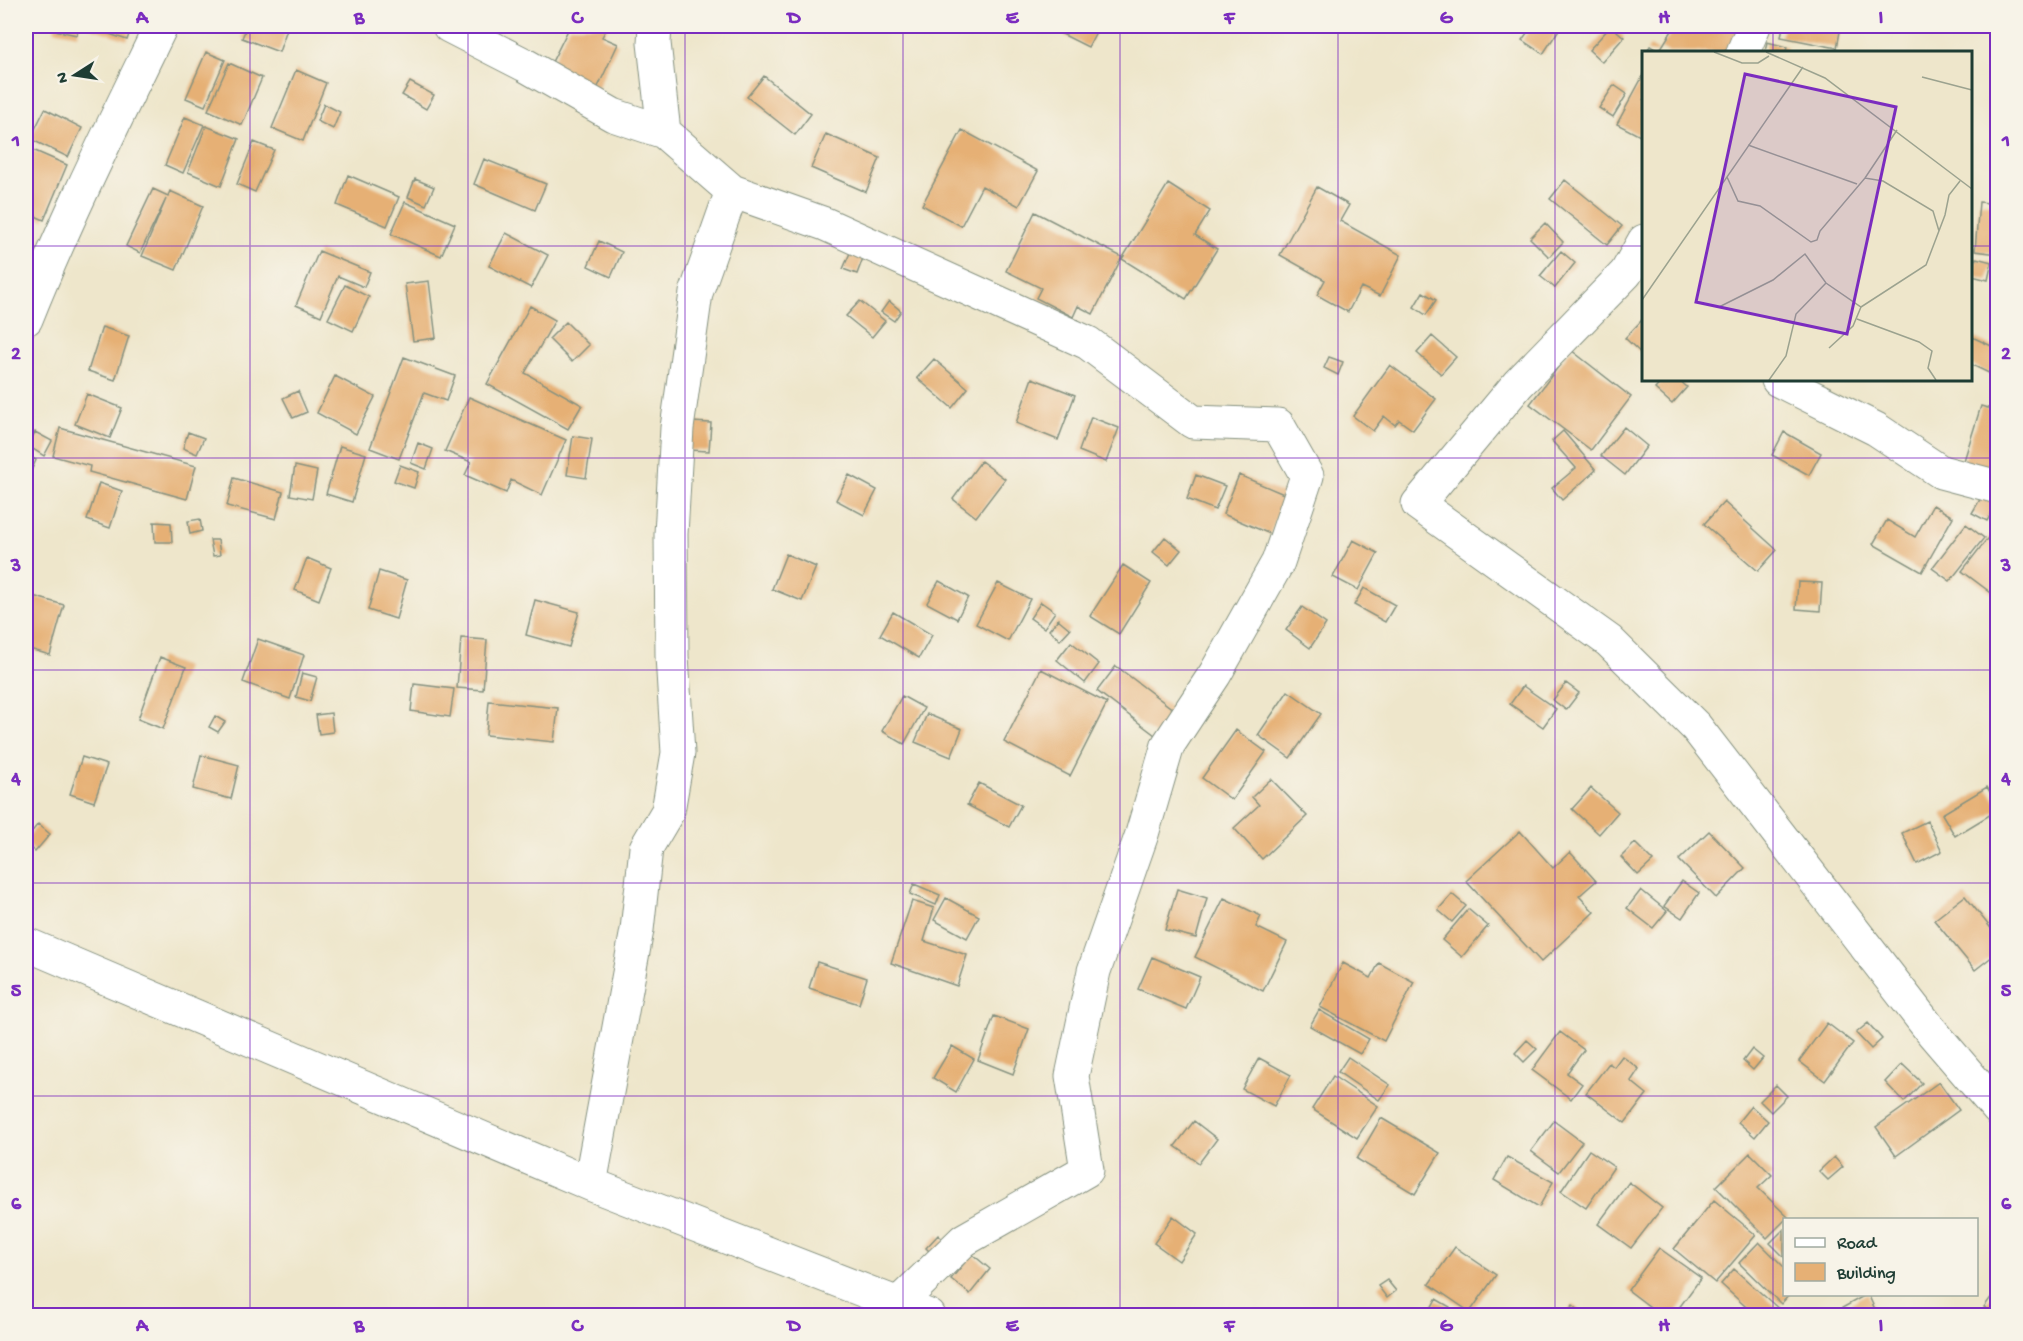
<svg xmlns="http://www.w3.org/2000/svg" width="2023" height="1341" viewBox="0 0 2023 1341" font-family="'Gochi Hand',sans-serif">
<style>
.building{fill:#e6b075}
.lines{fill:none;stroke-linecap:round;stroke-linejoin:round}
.street-casing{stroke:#869280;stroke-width:35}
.street{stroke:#fff;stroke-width:33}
.grid{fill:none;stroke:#7b2cbf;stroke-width:1.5;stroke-opacity:0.55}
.inset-road{fill:none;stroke:#9ba28f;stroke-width:1.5}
.view{fill:#7b2cbf;fill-opacity:0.15;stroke:#7b2cbf;stroke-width:3}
.inset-edge{fill:none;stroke:#1f3d34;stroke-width:3}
.neatline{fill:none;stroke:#7b2cbf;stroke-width:2}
.grid-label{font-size:20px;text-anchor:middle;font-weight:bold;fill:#7b2cbf}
</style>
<rect width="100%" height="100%" fill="#f7f3e8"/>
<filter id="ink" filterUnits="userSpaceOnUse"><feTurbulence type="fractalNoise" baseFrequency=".0167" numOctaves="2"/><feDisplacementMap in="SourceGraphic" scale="12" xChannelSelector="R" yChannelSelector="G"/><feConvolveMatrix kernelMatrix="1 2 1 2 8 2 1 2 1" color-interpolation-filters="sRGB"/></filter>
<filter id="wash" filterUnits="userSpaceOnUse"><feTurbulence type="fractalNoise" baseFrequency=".008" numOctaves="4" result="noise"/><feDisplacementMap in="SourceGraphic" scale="24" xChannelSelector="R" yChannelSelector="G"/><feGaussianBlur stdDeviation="1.35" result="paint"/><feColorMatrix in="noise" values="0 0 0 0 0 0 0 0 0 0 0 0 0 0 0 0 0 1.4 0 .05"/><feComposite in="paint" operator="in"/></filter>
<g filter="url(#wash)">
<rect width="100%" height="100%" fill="#eee6cb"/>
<g id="blocks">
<path class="building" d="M55 26H79L77 35 54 30Z
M86 26H132L127 40Z
M247 26H288L279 52 242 38Z
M570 26H608L602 37 618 44 597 89 550 66Z
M1046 26H1099L1088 47Z
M1532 26H1556L1560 28 1543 54 1522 40Z
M1611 26 1624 37 1602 62 1589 50Z
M1675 26H1741L1725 52H1668L1661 48Z
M1783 26H1841L1837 48 1781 37Z
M1767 42 1787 47 1786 52H1765Z
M1650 46 1660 52H1646Z
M206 52 225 60 205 106 186 98Z
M229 63 262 78 242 125 208 110Z
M296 70 326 83 303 141 272 128Z
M1644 74V138L1617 124Z
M764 76 811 114 795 135 747 97Z
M410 82 434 95 426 109 402 95Z
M1614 85 1627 94 1613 117 1599 108Z
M324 104 340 112 333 129 317 121Z
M45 109 82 128 68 157 30 139Z
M185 117 204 125 183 173 165 165Z
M206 126 239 139 221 186 188 172Z
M962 130 1038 171 1019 206 982 186 961 226 922 205Z
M826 134 880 158 866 192 811 168Z
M254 142 274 150 255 192 237 184Z
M26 147 67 165 44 220 26 212Z
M484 159 546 184 535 210 474 184Z
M348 175 399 197 387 226 337 205Z
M415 179 434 187 426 205 408 197Z
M1565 180 1622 226 1607 245 1550 199Z
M1168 184 1210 211 1195 235 1217 249 1186 299 1122 259Z
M1317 187 1349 205 1340 221 1401 255 1380 296 1361 287 1348 312 1317 295 1325 280 1280 255Z
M153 189 168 196 170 191 203 206 176 270 142 256 166 199 140 253 126 246Z
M405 202 455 224 441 256 391 234Z
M1979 202 1998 204V254L1975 251Z
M1035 212 1122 257 1093 314 1078 306 1073 317 1036 298 1041 288 1006 271Z
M1545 223 1563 242 1549 257 1530 238Z
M506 233 548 255 531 288 489 266Z
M599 241 622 252 611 277 588 266Z
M319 251 370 272 364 287 338 276 321 316 296 305Z
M1561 251 1575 263 1555 288 1540 276Z
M850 253 863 258 857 274 843 269Z
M1976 258 1992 262 1988 280 1972 276Z
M429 281 436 338 413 341 405 284Z
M345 285 369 297 353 331 328 319Z
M1423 292 1436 300 1426 315 1414 307Z
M860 301 885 321 872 337 846 316Z
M889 301 901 311 894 321 881 312Z
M530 306 555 320 525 373 582 405 568 429 487 384Z
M1644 318V356L1625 338Z
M566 322 589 345 572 362 549 339Z
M102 327 129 336 115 380 88 371Z
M1432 336 1456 357 1441 374 1417 353Z
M1970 336 1998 349V364L1993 375 1970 364Z
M1571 350 1631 397 1591 450 1530 404Z
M404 357 455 376 446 401 424 393 399 459 370 448Z
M1329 357 1343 362 1338 375 1324 368Z
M934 359 968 388 952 408 917 378Z
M1390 365 1436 399 1413 430 1399 420 1395 425 1384 416 1373 431 1353 416Z
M335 376 375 397 356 434 317 413Z
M1032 378 1075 395 1058 440 1016 423Z
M1663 380H1679L1687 387 1672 404 1655 389Z
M298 391 307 412 293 418 283 398Z
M87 394 122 408 110 438 75 424Z
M469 397 566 440 542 495 511 480 506 493 465 475 471 462 445 451Z
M1981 406 1998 411V478L1962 467Z
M1091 417 1119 428 1106 462 1079 451Z
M690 422 711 423 709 451 688 450Z
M1624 427 1647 446 1625 475 1601 456Z
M60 428 196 466 187 499 89 472 90 466 53 456Z
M1563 431 1596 470 1562 500 1552 488 1576 468 1552 441Z
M35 432 52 441 44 456 28 446Z
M188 432 204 438 197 454 183 448Z
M1784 432 1821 453 1809 475 1772 455Z
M573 436 592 439 586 478 567 475Z
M418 443 433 449 426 469 411 463Z
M340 446 366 454 352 502 326 494Z
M26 455 36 460 26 482Z
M981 461 1005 479 976 517 953 499Z
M400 465 419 472 414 488 394 481Z
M295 466 317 471 312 499 290 495Z
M849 475 877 490 864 515 836 500Z
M1196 475 1225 486 1215 510 1187 499Z
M1239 475 1286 495 1270 534 1223 514Z
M234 478 283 492 276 519 227 506Z
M99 483 122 491 110 528 87 520Z
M1982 496 1997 504 1987 521 1972 513Z
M1724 502 1777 550 1758 571 1704 524Z
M1933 505 1953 517 1922 572 1873 544 1887 520 1915 537Z
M200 519 202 531 190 534 188 521Z
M154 522 171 523 172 542H155Z
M1966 524 1984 538 1950 581 1932 568Z
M1994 530 1998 533V598L1962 571Z
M1165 537 1181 550 1169 565 1153 552Z
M210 540H218L220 555 213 556Z
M1353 540 1378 553 1358 590 1333 577Z
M786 554 816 567 802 601 772 589Z
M307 558 331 568 319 600 295 590Z
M1123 565 1151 583 1119 634 1090 616Z
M379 571 407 580 396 619 368 610Z
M939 581 968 597 957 619 927 603Z
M1798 582 1822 583 1820 611 1796 609Z
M998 583 1030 599 1008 641 976 624Z
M1364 588 1395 605 1385 622 1354 605Z
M26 594 64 605 50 655 26 648Z
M535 600 579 612 569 647 526 635Z
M1041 602 1055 612 1044 628 1030 618Z
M1302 607 1326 624 1310 648 1286 630Z
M893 612 932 635 919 658 880 635Z
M1058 619 1070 629 1060 640 1049 630Z
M461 638 487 640 483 690 457 688Z
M258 639 304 655 290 699 243 682Z
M1071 642 1099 664 1085 683 1057 660Z
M160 657 186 667 163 729 138 719Z
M1116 666 1174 710 1155 735 1097 691Z
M1041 669 1107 703 1070 776 1004 742Z
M302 673 317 677 310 701 296 697Z
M1566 683 1579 693 1566 710 1553 700Z
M414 684 454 689 450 717 411 711Z
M1523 686 1556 709 1543 727 1510 704Z
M1288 691 1321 714 1290 758 1258 735Z
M902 696 924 708 904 744 882 731Z
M489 701 558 708 554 742 486 735Z
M331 713 333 732 319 734 316 715Z
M927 714 962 729 951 757 915 742Z
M215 716 225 722 218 732 209 727Z
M1236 730 1266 752 1232 800 1202 778Z
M201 755 239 765 231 799 193 789Z
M82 757 107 765 94 802 70 794Z
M1271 779 1307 816 1262 859 1234 828 1259 805 1252 797Z
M979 783 1021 805 1009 827 967 805Z
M1987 787 1998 805V810L1955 836 1942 814Z
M1591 788 1618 812 1599 834 1572 809Z
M1927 821 1942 851 1917 864 1902 833Z
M38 824 50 834 35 852 26 844V839Z
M1520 831 1553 868 1570 852 1596 881 1579 896 1594 912 1541 962 1466 881Z
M1709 831 1745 868 1716 898 1679 860Z
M1635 843 1653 861 1638 875 1621 857Z
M1682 881 1699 893 1682 918 1664 906Z
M914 884 940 895 936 905 910 894Z
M1177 889 1207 898 1196 938 1165 930Z
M1641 890 1667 911 1653 928 1627 908Z
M1452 894 1466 906 1452 922 1438 910Z
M1965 896 1998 937V952L1975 970 1934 920Z
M946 898 979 916 967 938 934 920Z
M1224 898 1261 916 1256 927 1287 942 1263 991 1195 957Z
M912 901 934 908 924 941 967 955 957 986 891 963Z
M1468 909 1488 926 1462 957 1442 940Z
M1152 957 1200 977 1186 1009 1138 989Z
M817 962 867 978 859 1004 809 988Z
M1343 963 1371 978 1379 963 1414 982 1384 1041 1320 1007Z
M1319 1010 1369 1039 1360 1054 1310 1026Z
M994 1016 1029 1029 1013 1074 978 1060Z
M1827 1023 1853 1043 1825 1081 1799 1061Z
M1868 1023 1882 1039 1871 1049 1856 1033Z
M1560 1032 1584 1050 1567 1073 1582 1084 1571 1099 1532 1070Z
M1527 1040 1537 1049 1524 1062 1515 1053Z
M952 1046 974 1059 956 1092 933 1078Z
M1752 1049 1763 1058 1753 1070 1743 1061Z
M1622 1056 1639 1069 1631 1081 1647 1094 1625 1123 1586 1093 1609 1063 1614 1067Z
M1348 1057 1390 1085 1379 1100 1338 1072Z
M1259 1058 1291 1075 1274 1106 1242 1089Z
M1902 1064 1922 1083 1904 1102 1885 1082Z
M1333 1076 1378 1106 1357 1138 1312 1109Z
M1939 1082 1959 1110 1896 1156 1876 1127Z
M1776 1085 1787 1096 1771 1112 1760 1101Z
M1751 1106 1768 1121 1755 1137 1738 1122Z
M1381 1118 1440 1153 1415 1194 1357 1159Z
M1194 1121 1217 1139 1199 1163 1175 1146Z
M1554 1121 1582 1142 1559 1172 1531 1151Z
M1589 1150 1614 1167 1586 1208 1561 1191Z
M1750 1153 1772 1175 1758 1188 1788 1217 1767 1238 1716 1187Z
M1507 1157 1553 1182 1539 1207 1494 1180Z
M1834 1157 1843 1167 1828 1180 1819 1171Z
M1629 1182 1662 1208 1631 1248 1598 1224Z
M1714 1200 1756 1235 1715 1283 1674 1249Z
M1173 1216 1197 1234 1179 1261 1154 1243Z
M1784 1229V1257L1770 1243Z
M938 1235 954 1250 941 1263 926 1248Z
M1759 1242 1784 1267V1294H1790L1781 1304 1739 1263Z
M1455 1247 1496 1275 1470 1312 1429 1284Z
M1659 1248 1701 1278 1673 1316H1662L1628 1290Z
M972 1254 990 1269 970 1294 951 1279Z
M1734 1269 1780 1310 1775 1316H1756L1721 1284Z
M1387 1280 1396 1291 1387 1298 1378 1286Z
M1995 1292 1998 1294V1316L1984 1307Z
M1868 1294 1878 1316H1828L1867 1294Z
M1436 1299 1450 1307 1446 1316H1427Z
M1573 1305 1586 1316H1564Z
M1523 1308 1530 1316H1516Z
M1397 1310 1406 1316H1393Z"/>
</g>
</g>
<g filter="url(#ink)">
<use href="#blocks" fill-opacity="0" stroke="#869280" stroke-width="1.5"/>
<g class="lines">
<defs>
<path id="street" d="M449 26 525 65 613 115 664 132
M655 26 654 43 664 132 732 191 825 224 1088 343 1193 422 1278 425 1307 476 1278 562 1215 674 1168 745 1142 834 1094 971 1072 1076 1087 1170 964 1240 899 1303
M1743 52 1754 26
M1644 241 1626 273 1518 384 1418 504 1609 641 1696 727 1932 1032 1998 1109
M26 319C66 219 114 123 161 26
M1778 380 1876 429 1941 472 1998 487
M26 944 590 1184 929 1316
M590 1184 637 930 646 848 668 811 678 753 672 656 671 534 677 428 696 293 732 191"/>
</defs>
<use href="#street" class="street-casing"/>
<use href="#street" class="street"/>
</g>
</g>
<path class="grid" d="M250 26V1316M468 26V1316M685 26V1316M903 26V1316M1120 26V1316M1338 26V1316M1555 26V1316M1773 26V52M26 246H1644M1970 246H1998M1773 380V1316M26 458H1998M26 670H1998M26 883H1998M26 1096H1998"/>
<g transform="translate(1642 51)">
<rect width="330" height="330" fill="#eee6cb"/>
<path class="inset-road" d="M72 1 100 12H116L127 5M124 1 183 27 330 138M280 26 330 39M106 94 215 133M85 126 96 150 118 155 169 191 175 189 178 180 223 127 241 130 291 160 297 180M223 127 255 79M0 249 161 16M77 256 131 229 163 203 184 232 219 256 284 214 303 164 307 144 318 130M215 268 277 291 290 300 286 317 294 329M187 297 211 275 219 256M127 329 144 305 154 263 184 232"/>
<path class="view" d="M103 23 254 56 205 283 54 251Z"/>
<rect width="330" height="330" class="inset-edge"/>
</g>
<rect width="2023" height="1341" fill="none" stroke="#f7f3e8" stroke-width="66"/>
<rect x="1783" y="1218" width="195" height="78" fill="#f7f3e8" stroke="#a1aaa0" stroke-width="1.5"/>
<rect x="1795" y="1238" width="30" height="9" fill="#ffffff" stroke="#a1aaa0" stroke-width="1.5"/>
<text x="1837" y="1248" font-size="18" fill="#1f3d34">Road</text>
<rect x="1795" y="1263" width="30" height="18" fill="#e6b075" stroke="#a1aaa0" stroke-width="1.5"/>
<text x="1837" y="1278" font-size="18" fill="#1f3d34">Building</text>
<g transform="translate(75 75) rotate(258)" stroke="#f7f3e8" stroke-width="4.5" paint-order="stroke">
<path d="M0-4.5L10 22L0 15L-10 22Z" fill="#1f3d34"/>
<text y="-9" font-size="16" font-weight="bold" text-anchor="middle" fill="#1f3d34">N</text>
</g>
<rect x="33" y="33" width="1957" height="1275" class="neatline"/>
<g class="grid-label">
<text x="142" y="23">A</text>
<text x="359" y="23">B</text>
<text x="577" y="23">C</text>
<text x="794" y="23">D</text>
<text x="1012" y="23">E</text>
<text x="1229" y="23">F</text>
<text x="1446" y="23">G</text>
<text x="1664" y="23">H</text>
<text x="1881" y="23">I</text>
<text x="16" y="146">1</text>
<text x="2006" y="146">1</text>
<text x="16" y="359">2</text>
<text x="2006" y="359">2</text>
<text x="16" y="571">3</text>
<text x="2006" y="571">3</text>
<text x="16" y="784">4</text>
<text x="2006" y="784">4</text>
<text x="16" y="996">5</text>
<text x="2006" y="996">5</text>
<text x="16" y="1209">6</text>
<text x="2006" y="1209">6</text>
<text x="142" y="1331">A</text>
<text x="359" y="1331">B</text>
<text x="577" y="1331">C</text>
<text x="794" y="1331">D</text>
<text x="1012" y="1331">E</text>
<text x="1229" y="1331">F</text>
<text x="1446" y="1331">G</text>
<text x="1664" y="1331">H</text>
<text x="1881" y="1331">I</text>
</g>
</svg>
